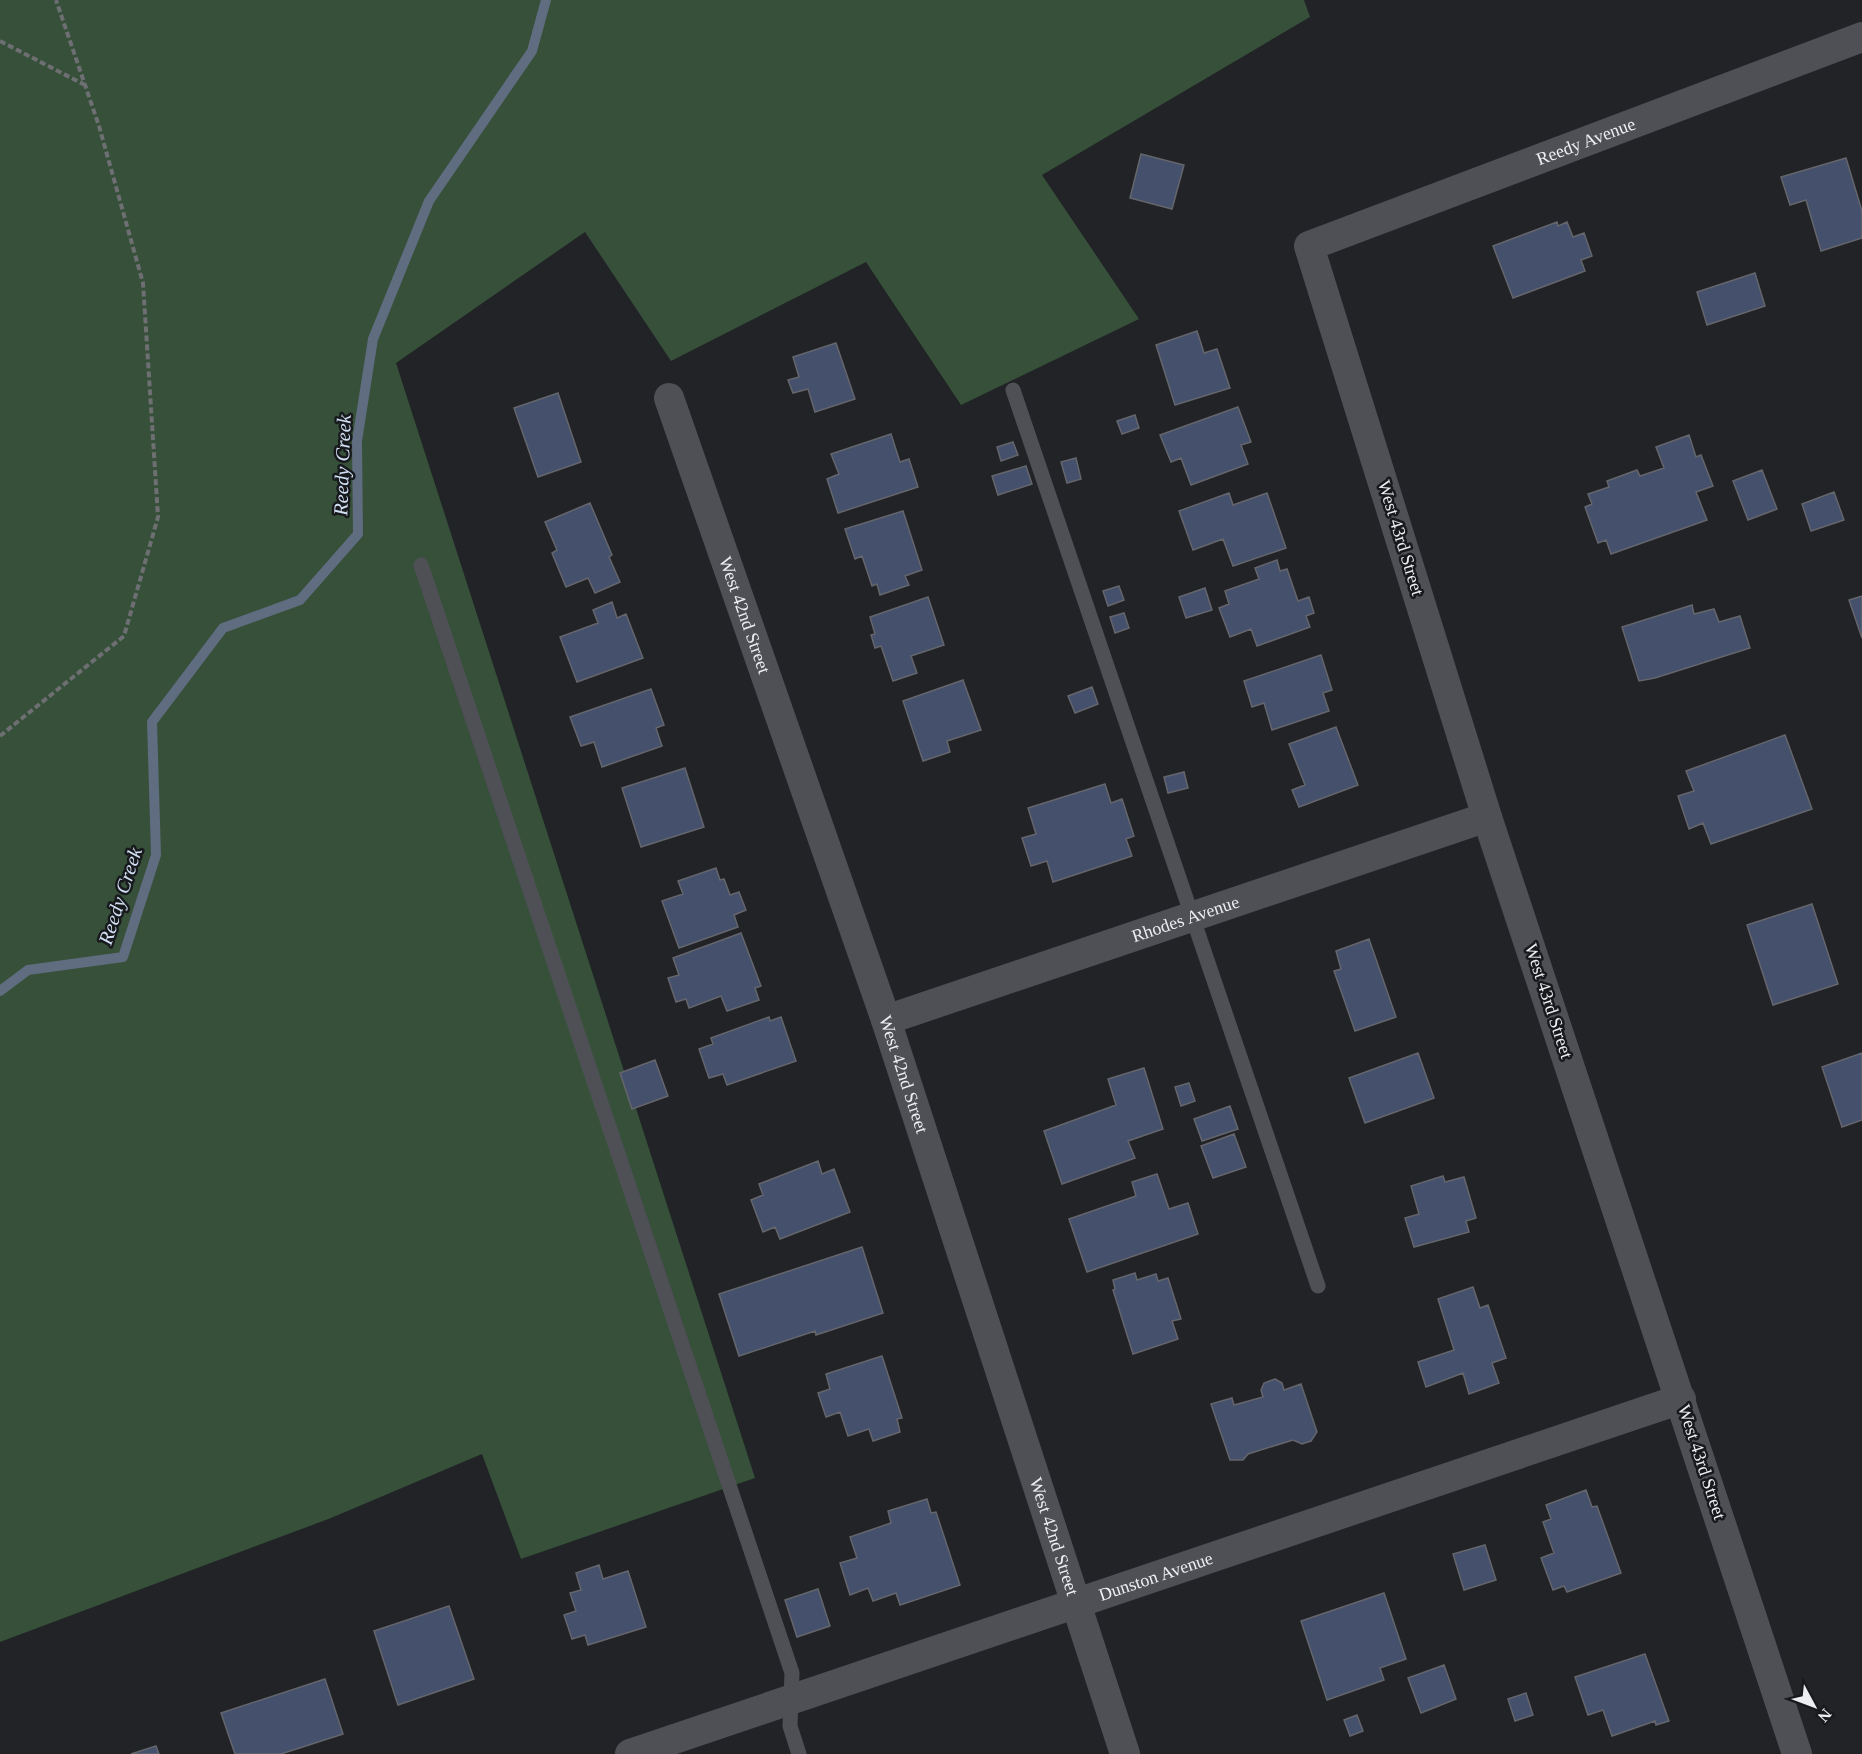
<svg xmlns="http://www.w3.org/2000/svg" width="1862" height="1754" viewBox="0 0 1862 1754" font-family="'Times New Roman',serif">
<style>
.forest{fill:#365039}
.lines{fill:none;stroke-linecap:round;stroke-linejoin:round}
.stream{stroke:#606c7f;stroke-width:10}
.building{fill:#45506c;stroke:#64666c;stroke-width:1.5}
.path{stroke:#6d6f72;stroke-width:4;stroke-dasharray:6 3;stroke-linecap:butt}
.lane{stroke:#4e5055;stroke-width:15}
.street{stroke:#4e5055;stroke-width:30}
.labels{text-anchor:middle;dominant-baseline:central;stroke-width:5;stroke-linejoin:round;paint-order:stroke}
.street-label{font-size:18px;fill:#edeef1;stroke:#17191d}
.water-label{font-size:20px;font-style:italic;fill:#d3e1f5;stroke:#17191d}
</style>
<rect width="100%" height="100%" fill="#212327"/>
<path class="forest" d="M0 0H1304L1310 17 1042 175 1139 319 961 405 866 262 671 361 585 232 396 363 755 1478 521 1559 482 1454 331 1518 0 1642Z"/>
<g class="lines">
<path class="stream" d="M0 991 28 970 123 957 156 855 152 722 223 628 300 600 358 534 357 441 373 339 429 201 532 51 546 0"/>
</g>
<path class="building" d="M1141 154 1184 165 1172 209 1130 198Z
M1846 158 1862 211V238L1821 251 1806 200 1790 205 1781 177Z
M1557 222 1558 226 1567 222 1573 237 1584 233 1592 256 1581 260 1585 271 1513 298 1493 246Z
M1755 273 1765 306 1707 325 1697 292Z
M1197 331 1204 353 1217 349 1230 388 1175 405 1156 345Z
M836 343 855 399 815 412 808 389 793 393 788 380 799 377 793 357Z
M558 393 581 462 538 477 514 408Z
M1238 407 1251 442 1241 445 1248 464 1191 485 1181 458 1171 462 1160 435Z
M1135 415 1139 428 1122 434 1117 421Z
M891 434 900 462 909 459 918 487 838 513 827 479 839 474 831 454Z
M1689 435 1696 457 1701 455 1713 486 1696 492 1707 520 1611 554 1606 540 1598 543 1585 507 1592 504 1588 494 1609 487 1607 481 1637 470 1640 476 1664 468 1656 447Z
M1013 442 1018 455 1001 461 997 447Z
M1076 458 1081 479 1067 483 1061 462Z
M1026 466 1032 484 998 495 992 476Z
M1762 470 1777 509 1748 520 1733 481Z
M1834 492 1844 520 1811 531 1802 504Z
M1229 493 1233 505 1267 493 1286 548 1233 566 1223 539 1193 550 1179 511Z
M590 503 612 555 609 557 620 582 595 593 588 578 566 587 552 553 557 550 545 522Z
M903 511 922 570 905 576 909 585 880 595 877 584 872 586 862 556 855 559 845 529Z
M1277 560 1280 571 1287 569 1298 601 1309 597 1314 613 1306 616 1310 627 1257 646 1251 629 1230 637 1219 608 1229 604 1225 591 1259 579 1255 568Z
M1119 586 1124 600 1108 606 1103 591Z
M1205 588 1212 610 1186 618 1179 597Z
M1862 596V638L1849 600Z
M928 597 944 645 911 656 917 673 893 681 881 646 875 648 871 635 875 634 870 617Z
M612 602 617 618 626 614 643 658 577 682 560 637 598 623 593 610Z
M1692 605 1694 614 1714 609 1719 622 1740 616 1750 648 1655 678 1639 681 1622 627Z
M1124 613 1129 628 1115 633 1110 617Z
M1321 655 1332 690 1323 693 1329 711 1272 730 1264 703 1252 707 1244 681Z
M963 680 981 730 947 741 950 752 923 761 903 701Z
M1092 687 1098 704 1075 713 1068 696Z
M651 689 664 725 656 728 662 746 602 767 594 742 581 746 570 717Z
M1336 727 1358 785 1299 807 1292 790 1305 785 1289 744Z
M1785 735 1812 809 1711 844 1703 823 1689 829 1678 796 1694 791 1686 771Z
M685 768 704 827 641 847 622 788Z
M1184 772 1188 788 1168 793 1164 777Z
M1105 784 1111 803 1122 799 1134 836 1126 839 1132 856 1053 882 1047 861 1031 866 1022 838 1036 834 1028 808Z
M716 868 720 880 724 879 730 895 739 892 746 910 734 915 738 927 679 948 662 901 683 894 678 881Z
M1812 904 1838 984 1773 1005 1747 925Z
M741 933 761 986 755 988 759 1000 727 1011 721 996 689 1008 686 999 676 1002 668 978 679 975 673 958Z
M1369 939 1396 1017 1355 1031 1334 971 1341 969 1336 951Z
M769 1017 770 1021 781 1017 796 1061 727 1085 723 1074 709 1078 699 1049 713 1044 711 1038Z
M1418 1053 1434 1098 1365 1123 1349 1078Z
M1862 1053V1120L1842 1127 1822 1067Z
M655 1060 668 1096 632 1109 620 1073Z
M1144 1068 1163 1129 1128 1141 1135 1158 1062 1184 1044 1131 1116 1105 1108 1079Z
M1189 1083 1195 1101 1181 1106 1175 1087Z
M1230 1106 1238 1129 1202 1141 1194 1119Z
M1234 1134 1246 1167 1213 1178 1201 1146Z
M818 1161 822 1174 834 1169 850 1212 780 1239 775 1227 763 1232 751 1200 763 1195 759 1184Z
M1157 1174 1169 1209 1188 1203 1198 1234 1087 1272 1069 1219 1136 1196 1132 1182Z
M1443 1176 1445 1182 1464 1177 1476 1218 1466 1221 1469 1232 1414 1247 1405 1218 1419 1214 1411 1186Z
M862 1247 883 1313 816 1335 815 1331 739 1356 719 1294Z
M1135 1273 1137 1280 1156 1274 1158 1281 1168 1278 1181 1319 1172 1321 1178 1339 1133 1354 1113 1290 1115 1289 1113 1280Z
M1473 1287 1480 1308 1488 1305 1506 1358 1492 1363 1499 1383 1469 1394 1463 1373 1426 1387 1418 1362 1454 1350 1438 1299Z
M882 1356 902 1418 897 1419 900 1432 873 1441 869 1429 848 1436 840 1412 826 1417 818 1393 830 1389 826 1374Z
M1275 1379 1282 1383 1284 1390 1301 1384 1317 1432 1311 1441 1302 1444 1293 1440 1248 1454 1243 1460H1230L1211 1404 1232 1398 1234 1405 1263 1397 1261 1390 1264 1383Z
M1586 1490 1592 1507 1597 1506 1621 1573 1567 1592 1564 1586 1553 1590 1541 1558 1554 1553 1543 1522 1551 1519 1546 1505Z
M927 1499 931 1513 936 1512 960 1585 900 1605 896 1593 873 1601 868 1588 850 1595 840 1563 857 1558 850 1537 891 1523 888 1511Z
M1485 1545 1496 1580 1464 1590 1453 1554Z
M599 1565 603 1579 628 1571 646 1627 588 1645 585 1635 572 1639 564 1615 576 1611 570 1593 581 1590 576 1573Z
M818 1589 830 1626 797 1637 785 1600Z
M1384 1593 1406 1659 1380 1668 1384 1680 1327 1700 1301 1621Z
M449 1606 474 1679 398 1705 374 1631Z
M1645 1654 1669 1721 1656 1725 1655 1721 1612 1736 1603 1710 1588 1715 1575 1677Z
M1444 1665 1456 1699 1421 1713 1408 1678Z
M325 1679 343 1734 281 1754H235L221 1713Z
M1526 1693 1533 1715 1515 1721 1508 1699Z
M1357 1715 1363 1731 1350 1736 1344 1720Z
M156 1746 159 1754H131Z"/>
<g class="lines">
<path class="path" d="M0 41 85 85
M0 736 124 636 158 517 143 283 99 126 56 0"/>
<path class="lane" d="M1013 390 1318 1286
M421 565 792 1673 790 1726 799 1754"/>
<g class="street">
<path id="s1" d="M669 398 886 1020 1125 1754"/>
<path id="s2" d="M886 1020 1487 817"/>
<path id="s3" d="M630 1754 1681 1399"/>
<path id="s4" d="M1797 1754 1487 817 1309 246 1862 37"/>
</g>
</g>
<g class="labels">
<g class="street-label">
<text stroke="none"><textPath href="#s4" startOffset="1881">Reedy Avenue</textPath></text>
<text transform="translate(1401 538) rotate(73)">West 43rd Street</text>
<text stroke="none"><textPath href="#s1" startOffset="230">West 42nd Street</textPath></text>
<text stroke="none"><textPath href="#s2" startOffset="316">Rhodes Avenue</textPath></text>
<text transform="translate(1549 1001) rotate(72)">West 43rd Street</text>
<text stroke="none"><textPath href="#s1" startOffset="716">West 42nd Street</textPath></text>
<text transform="translate(1702 1462) rotate(72)">West 43rd Street</text>
<text stroke="none"><textPath href="#s1" startOffset="1202">West 42nd Street</textPath></text>
<text stroke="none"><textPath href="#s3" startOffset="555">Dunston Avenue</textPath></text>
</g>
<g class="water-label">
<text transform="translate(342 465) rotate(-88)">Reedy Creek</text>
<text transform="translate(120 896) rotate(-72)">Reedy Creek</text>
</g>
</g>
<g transform="translate(1814 1706) rotate(131)" stroke="#17191d" stroke-width="4.5" paint-order="stroke">
<path d="M0-4.5L10 22L0 15L-10 22Z" fill="#edeef1"/>
<text y="-9" font-size="16" font-weight="bold" text-anchor="middle" fill="#edeef1">N</text>
</g>
</svg>
